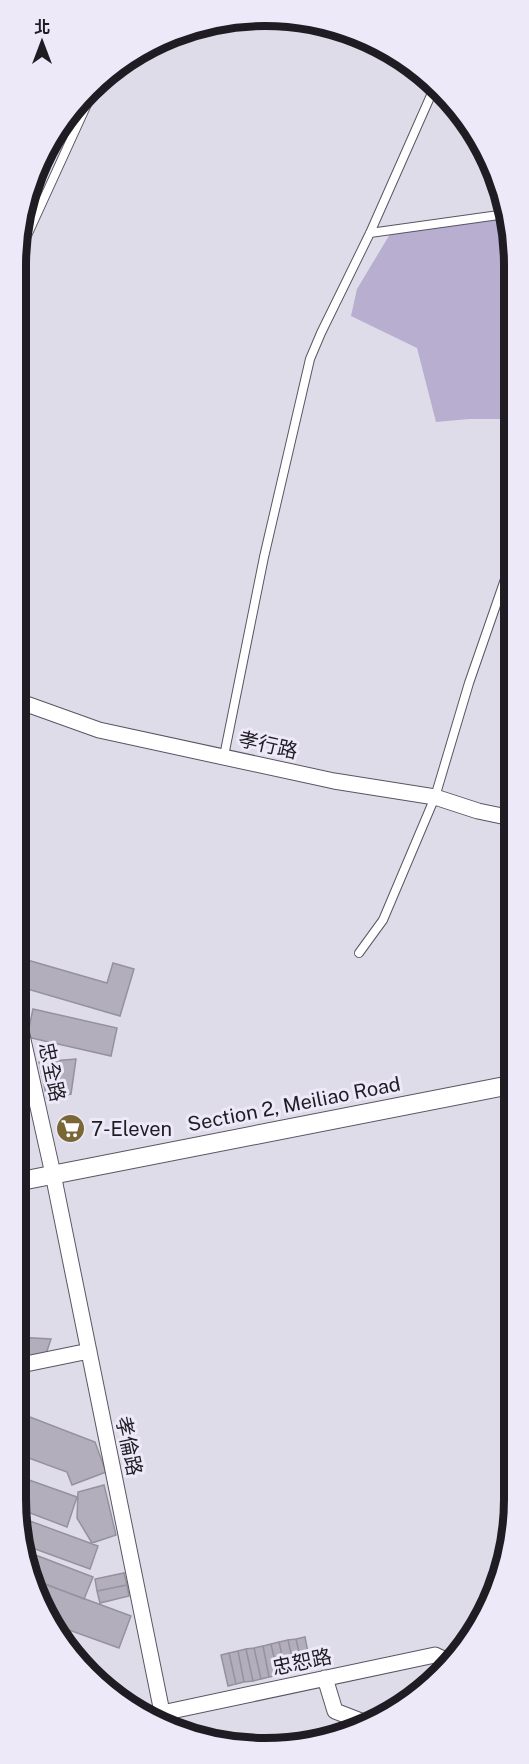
<svg xmlns="http://www.w3.org/2000/svg" width="529" height="1764" viewBox="0 0 529 1764" font-family="'Public Sans','Noto Sans TC',sans-serif">
<style>
.green{fill:#b7aed0}
.building{fill:#b2aebc;stroke:#95919f;stroke-width:1.5}
.lines{fill:none;stroke-linecap:round;stroke-linejoin:round}
.service-casing{stroke:#595562;stroke-width:10}
.minor-casing{stroke:#595562;stroke-width:17}
.tertiary-casing{stroke:#595562;stroke-width:20}
.service{stroke:#fff;stroke-width:8}
.minor{stroke:#fff;stroke-width:15}
.tertiary{stroke:#fff;stroke-width:18}
.labels{text-anchor:middle;dominant-baseline:central;stroke-width:6;stroke-linejoin:round;paint-order:stroke}
.street-label{font-size:20px;fill:#1f1d23;stroke:#ede9f8}
.poi-label{font-size:20px;fill:#1f1d23;stroke:#ede9f8;text-anchor:start}
.rim{fill:none;stroke:#1f1d23;stroke-width:8}
</style>
<rect width="100%" height="100%" fill="#dfdcea"/>
<path class="green" d="M507 217 512 232 511 426 501 419H469L436 422 417 348 351 316 357 289 390 234Z"/>
<path class="building" d="M17 957 107 983 113 963 134 969 120 1016 17 986Z
M33 1009 117 1028 111 1056 27 1037Z
M76 1059 71 1094 47 1099 39 1062Z
M16 1337 51 1339 46 1354 16 1360Z
M22 1414 95 1442 106 1472 72 1485 67 1472 15 1453V1431Z
M15 1475 77 1497 67 1527 17 1508 15 1500Z
M104 1485 116 1535 92 1543 77 1518 78 1492Z
M19 1517 98 1546 90 1569 24 1545Z
M25 1551 93 1577 84 1599 30 1578Z
M124 1573 127 1585 97 1591 95 1579Z
M31 1579 131 1616 119 1648 52 1624 34 1595Z
M127 1585 129 1596 100 1603 97 1591Z
M305 1637 311 1668 303 1670 296 1639Z
M296 1639 303 1670 295 1671 288 1640Z
M288 1640 295 1671 286 1673 279 1642Z
M279 1642 286 1673 278 1675 271 1644Z
M271 1644 278 1675 269 1677 263 1646Z
M263 1646 269 1677 261 1679 254 1648Z
M254 1648 261 1679 253 1681 246 1649Z
M246 1649 253 1681 244 1682 238 1651Z
M238 1651 244 1682 236 1684 229 1653Z
M229 1653 236 1684 228 1686 221 1655Z"/>
<g class="lines">
<defs>
<path id="service" d="M370 233 506 214
M20 251 94 89
M224 756 264 557 310 359 321 333 370 233 435 86
M359 953 383 920 435 797 469 683 511 562"/>
<path id="minor" d="M18 701 99 730 334 781 435 797 478 811 511 818
M17 1013 53 1174 165 1727
M16 1366 89 1351
M325 1678 335 1711 366 1723
M162 1713 435 1655 450 1662"/>
<path id="tertiary" d="M16 1182 510 1085"/>
</defs>
<use href="#service" class="service-casing"/>
<use href="#minor" class="minor-casing"/>
<use href="#tertiary" class="tertiary-casing"/>
<use href="#service" class="service"/>
<use href="#minor" class="minor"/>
<use href="#tertiary" class="tertiary"/>
</g>
<defs>
<symbol id="supermarket-disc" viewBox="-11 -11 22 22"><circle r="9.5" fill="#7a6736" stroke="#ede9f8"/><path d="M-6-5.5h2.5l.6 2H6L4.5 2H-2.5L-4.4-4H-6ZM-1.5 3.2a1.3 1.3 0 1 0 .1 0ZM3 3.2a1.3 1.3 0 1 0 .1 0Z" fill="#fff"/></symbol>
</defs>
<g fill-rule="evenodd">
<use href="#supermarket-disc" x="54" y="1112" width="33" height="33"/>
</g>
<g class="labels">
<g class="street-label">
<text transform="translate(268 745) rotate(13)">孝行路</text>
<text transform="translate(52 1072) rotate(78)">忠全路</text>
<text transform="translate(294 1104) rotate(-11)">Section 2, Meiliao Road</text>
<text transform="translate(129 1446) rotate(78)">孝倫路</text>
<text transform="translate(302 1662) rotate(-12)">忠恕路</text>
</g>
<g class="poi-label">
<text x="91" y="1129">7-Eleven</text>
</g>
</g>
<path d="M0 0H529V1764H0ZM265 26H265A239 239 0 0 1 504 265V1499A239 239 0 0 1 265 1738H265A239 239 0 0 1 26 1499V265A239 239 0 0 1 265 26Z" fill="#ede9f8" fill-rule="evenodd"/>
<path class="rim" d="M265 26H265A239 239 0 0 1 504 265V1499A239 239 0 0 1 265 1738H265A239 239 0 0 1 26 1499V265A239 239 0 0 1 265 26Z"/>
<g transform="translate(42 42)" stroke="#ede9f8" stroke-width="4.5" paint-order="stroke">
<path d="M0-4.5L10 22L0 15L-10 22Z" fill="#1f1d23"/>
<text y="-9" font-size="16" font-weight="bold" text-anchor="middle" fill="#1f1d23">北</text>
</g>
</svg>
